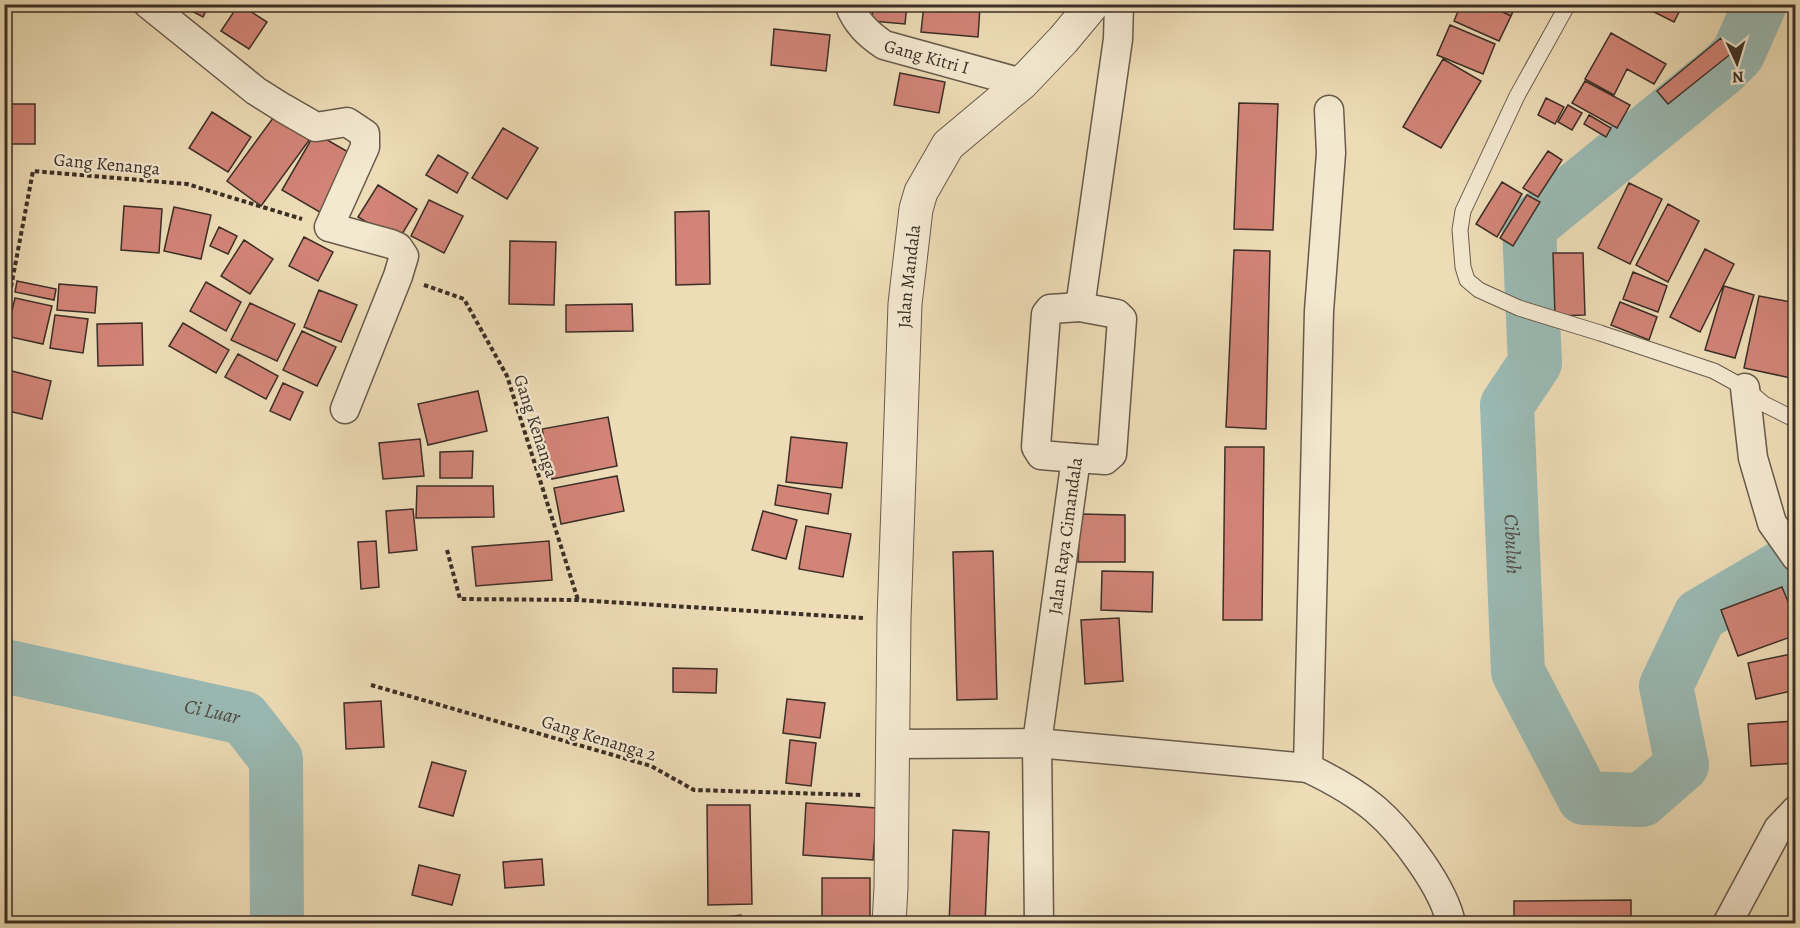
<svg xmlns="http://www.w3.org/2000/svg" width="1800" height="928" viewBox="0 0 1800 928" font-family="Alegreya,serif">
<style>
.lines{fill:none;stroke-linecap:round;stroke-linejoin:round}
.river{stroke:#9abab4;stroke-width:54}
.building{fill:#d28477;stroke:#3c2f27;stroke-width:1.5}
.service-casing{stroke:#685a4b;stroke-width:17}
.minor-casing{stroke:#685a4b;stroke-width:31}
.tertiary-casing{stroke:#685a4b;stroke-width:35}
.path{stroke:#3c2f27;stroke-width:4;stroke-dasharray:4.5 3;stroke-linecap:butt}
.service{stroke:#f3e8d0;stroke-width:15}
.minor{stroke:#f3e8d0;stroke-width:28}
.tertiary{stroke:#f3e8d0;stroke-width:33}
.labels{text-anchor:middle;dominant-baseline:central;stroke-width:4.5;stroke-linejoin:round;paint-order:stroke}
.street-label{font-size:18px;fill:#3c2f27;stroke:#f3e8d0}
.water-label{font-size:20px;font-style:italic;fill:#4f4b43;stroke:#f3e8d0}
</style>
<rect width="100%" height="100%" fill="#eddcb6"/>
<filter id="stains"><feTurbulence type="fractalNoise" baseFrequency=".00333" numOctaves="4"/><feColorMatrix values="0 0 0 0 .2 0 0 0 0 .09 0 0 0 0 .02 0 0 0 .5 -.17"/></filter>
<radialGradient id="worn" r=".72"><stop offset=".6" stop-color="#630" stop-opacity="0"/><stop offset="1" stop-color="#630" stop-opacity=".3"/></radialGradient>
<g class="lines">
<g class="river">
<path id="s1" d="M1760 4 1738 54 1723 69 1529 227 1535 363 1507 405 1518 672 1584 798 1642 800 1682 765 1666 686 1700 615 1796 559"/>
<path id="s2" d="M4 666 244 718 276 759 277 924"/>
</g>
</g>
<path class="building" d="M183 4H209L203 17 182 6Z
M239 4 267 22 249 49 221 31Z
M873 4H907L905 24 872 21Z
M924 4 980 7 978 37 921 32Z
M1461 4H1486L1511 16 1499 41 1454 21Z
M1486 4H1516L1511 16Z
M1646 4H1683L1674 22 1644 7Z
M1450 25 1495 44 1483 74 1437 55Z
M774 29 830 35 826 71 771 65Z
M1611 33 1666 64 1654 84 1627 69 1614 95 1585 79Z
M1721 38 1733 52 1668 104 1657 91Z
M1443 59 1481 81 1441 148 1403 127Z
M900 73 945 82 939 113 894 105Z
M1585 81 1630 105 1617 128 1572 103Z
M1546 98 1564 107 1555 124 1538 115Z
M1239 103 1278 104 1273 230 1234 229Z
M4 104H35V144H4Z
M1568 105 1582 113 1572 130 1558 122Z
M212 112 251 137 228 172 189 148Z
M276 114 310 139 261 206 227 181Z
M1589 115 1611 128 1606 137 1584 124Z
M503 128 538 148 507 199 472 178Z
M315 133 357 157 323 214 282 190Z
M1548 151 1562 160 1538 197 1523 188Z
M438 155 468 173 457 193 426 175Z
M1502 182 1522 194 1497 237 1476 224Z
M1629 183 1662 199 1630 264 1598 248Z
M378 185 417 209 398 241 358 217Z
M1527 195 1540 202 1513 246 1500 238Z
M429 200 463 216 444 253 411 236Z
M1668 204 1699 221 1668 282 1636 265Z
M124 206 162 209 159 253 121 250Z
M174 207 211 215 201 259 164 251Z
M709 211 710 284 676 285 675 212Z
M219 227 237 236 228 254 210 246Z
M304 237 333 252 318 281 289 266Z
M244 240 273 259 250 294 221 276Z
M510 241 556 242 554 305 509 304Z
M1705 249 1734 264 1700 332 1670 317Z
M1234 250 1270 251 1266 429 1226 427Z
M1553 253H1583L1585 315 1555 316Z
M1633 272 1667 286 1658 312 1623 299Z
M17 281 56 289 54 300 15 292Z
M206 282 241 302 226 331 190 311Z
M59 284 97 287 95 313 57 310Z
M1724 286 1754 295 1735 358 1705 350Z
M319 290 357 305 341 342 304 327Z
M1759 296 1796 303V379L1744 368Z
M15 298 52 306 43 344 6 336Z
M1620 302 1657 317 1649 340 1611 325Z
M250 303 295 324 277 361 231 340Z
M632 304 633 331 566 332V305Z
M55 315 88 319 83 353 50 348Z
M142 323 143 365 98 366 97 324Z
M183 323 229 350 216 373 169 346Z
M302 331 336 347 317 386 283 370Z
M238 354 278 376 266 399 225 377Z
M4 369 51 381 42 419 4 410Z
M283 383 303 392 290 420 270 411Z
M478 391 487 431 428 445 418 404Z
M608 417 617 466 552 479 542 429Z
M791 437 847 443 842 488 786 482Z
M420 439 424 476 383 479 379 443Z
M1225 447H1264L1262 620H1223Z
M473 451 472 478H440V452Z
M617 476 624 511 561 524 554 488Z
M778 485 831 494 828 514 775 505Z
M417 486H493L494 517 416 518Z
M413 509 417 550 389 553 386 511Z
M763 511 797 520 786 559 752 550Z
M1080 514 1125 515V562H1078Z
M806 526 851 534 843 577 799 569Z
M376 541 379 587 361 589 358 542Z
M549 541 552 580 476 586 472 547Z
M993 551 997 699 957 700 953 552Z
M1102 571 1153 572 1152 612 1101 610Z
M1782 587 1796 621V635L1738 656 1721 610Z
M1119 618 1123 681 1085 684 1081 620Z
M1796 653V690L1756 699 1748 663Z
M673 668 717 669 716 693 673 692Z
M787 699 825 703 820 738 783 733Z
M381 701 384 747 346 749 344 703Z
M1796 721V763L1751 766 1748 724Z
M790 740 816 743 811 786 786 783Z
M432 762 466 771 453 816 419 807Z
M806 803 877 808 873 860 803 855Z
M707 805H750L752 904 708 905Z
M953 830 989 832 985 924H949Z
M542 859 544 885 505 888 503 862Z
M419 865 460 875 452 905 412 895Z
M822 878H870V917L822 918Z
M1631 900V924H1514V901Z
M741 915 742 924H719L718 918Z"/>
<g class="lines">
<defs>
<path id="service" d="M1568 4 1517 96 1463 211 1460 230 1463 267 1467 280 1479 290 1519 308 1600 333 1714 371 1745 388 1764 404 1796 420"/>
<g id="minor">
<path d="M148 4 256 91 283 108 316 127 347 122 365 134V147L329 227 391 244 398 247 404 256 398 276 345 409"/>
<path id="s3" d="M849 4C856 23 868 34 884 45L1022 83"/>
<path d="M1329 110 1331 153 1319 311 1308 768C1331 779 1355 792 1375 809 1402 832 1445 889 1451 924"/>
<path d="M1745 388 1753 458 1772 523 1796 557"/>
<path d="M1076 458 1041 455 1036 447 1046 314 1050 309 1080 307"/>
<path d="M893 744 1037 743 1308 768"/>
<path id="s4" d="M1039 924 1037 743 1076 458 1105 460 1112 454 1122 319 1117 314 1080 307 1118 39 1119 4"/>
<path d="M1727 924 1778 829 1796 810"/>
</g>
<g id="tertiary">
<path id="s5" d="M889 924 891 887 894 619 905 304 916 209 921 192 948 145 1022 83 1063 40 1093 4"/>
</g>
</defs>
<use href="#service" class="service-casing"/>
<use href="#minor" class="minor-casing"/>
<use href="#tertiary" class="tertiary-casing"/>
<path class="path" d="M424 285 464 299 507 376 578 600
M4 324 33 171 187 184 302 219
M447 550 460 599 578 600 863 618
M371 685 651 766 694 790 861 795"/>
<use href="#service" class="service"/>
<use href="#minor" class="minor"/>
<use href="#tertiary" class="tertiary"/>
</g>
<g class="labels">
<g class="street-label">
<text stroke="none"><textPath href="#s3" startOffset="99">Gang Kitri I</textPath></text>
<text transform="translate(107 164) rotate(5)">Gang Kenanga</text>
<text stroke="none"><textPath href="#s5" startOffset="648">Jalan Mandala</textPath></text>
<text transform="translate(536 426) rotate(72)">Gang Kenanga</text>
<text stroke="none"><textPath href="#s4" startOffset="390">Jalan Raya Cimandala</textPath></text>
<text transform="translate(599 738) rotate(17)">Gang Kenanga 2</text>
</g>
<g class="water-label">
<text stroke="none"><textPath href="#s1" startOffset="652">Cibuluh</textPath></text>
<text stroke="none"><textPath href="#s2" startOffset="213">Ci Luar</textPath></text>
</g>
</g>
<rect width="1800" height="928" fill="none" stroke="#eddcb6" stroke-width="24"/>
<rect x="6" y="6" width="1788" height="916" fill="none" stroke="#3c2f27" stroke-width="3"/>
<rect x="12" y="12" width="1776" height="904" fill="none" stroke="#3c2f27" stroke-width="1.5"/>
<g transform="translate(1737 63) rotate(176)" stroke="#f3e8d0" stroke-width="4.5" paint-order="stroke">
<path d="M0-4.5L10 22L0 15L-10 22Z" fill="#3c2f27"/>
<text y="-9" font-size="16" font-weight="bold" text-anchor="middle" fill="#3c2f27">N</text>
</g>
<rect width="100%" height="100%" filter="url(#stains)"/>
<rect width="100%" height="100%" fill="url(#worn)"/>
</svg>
